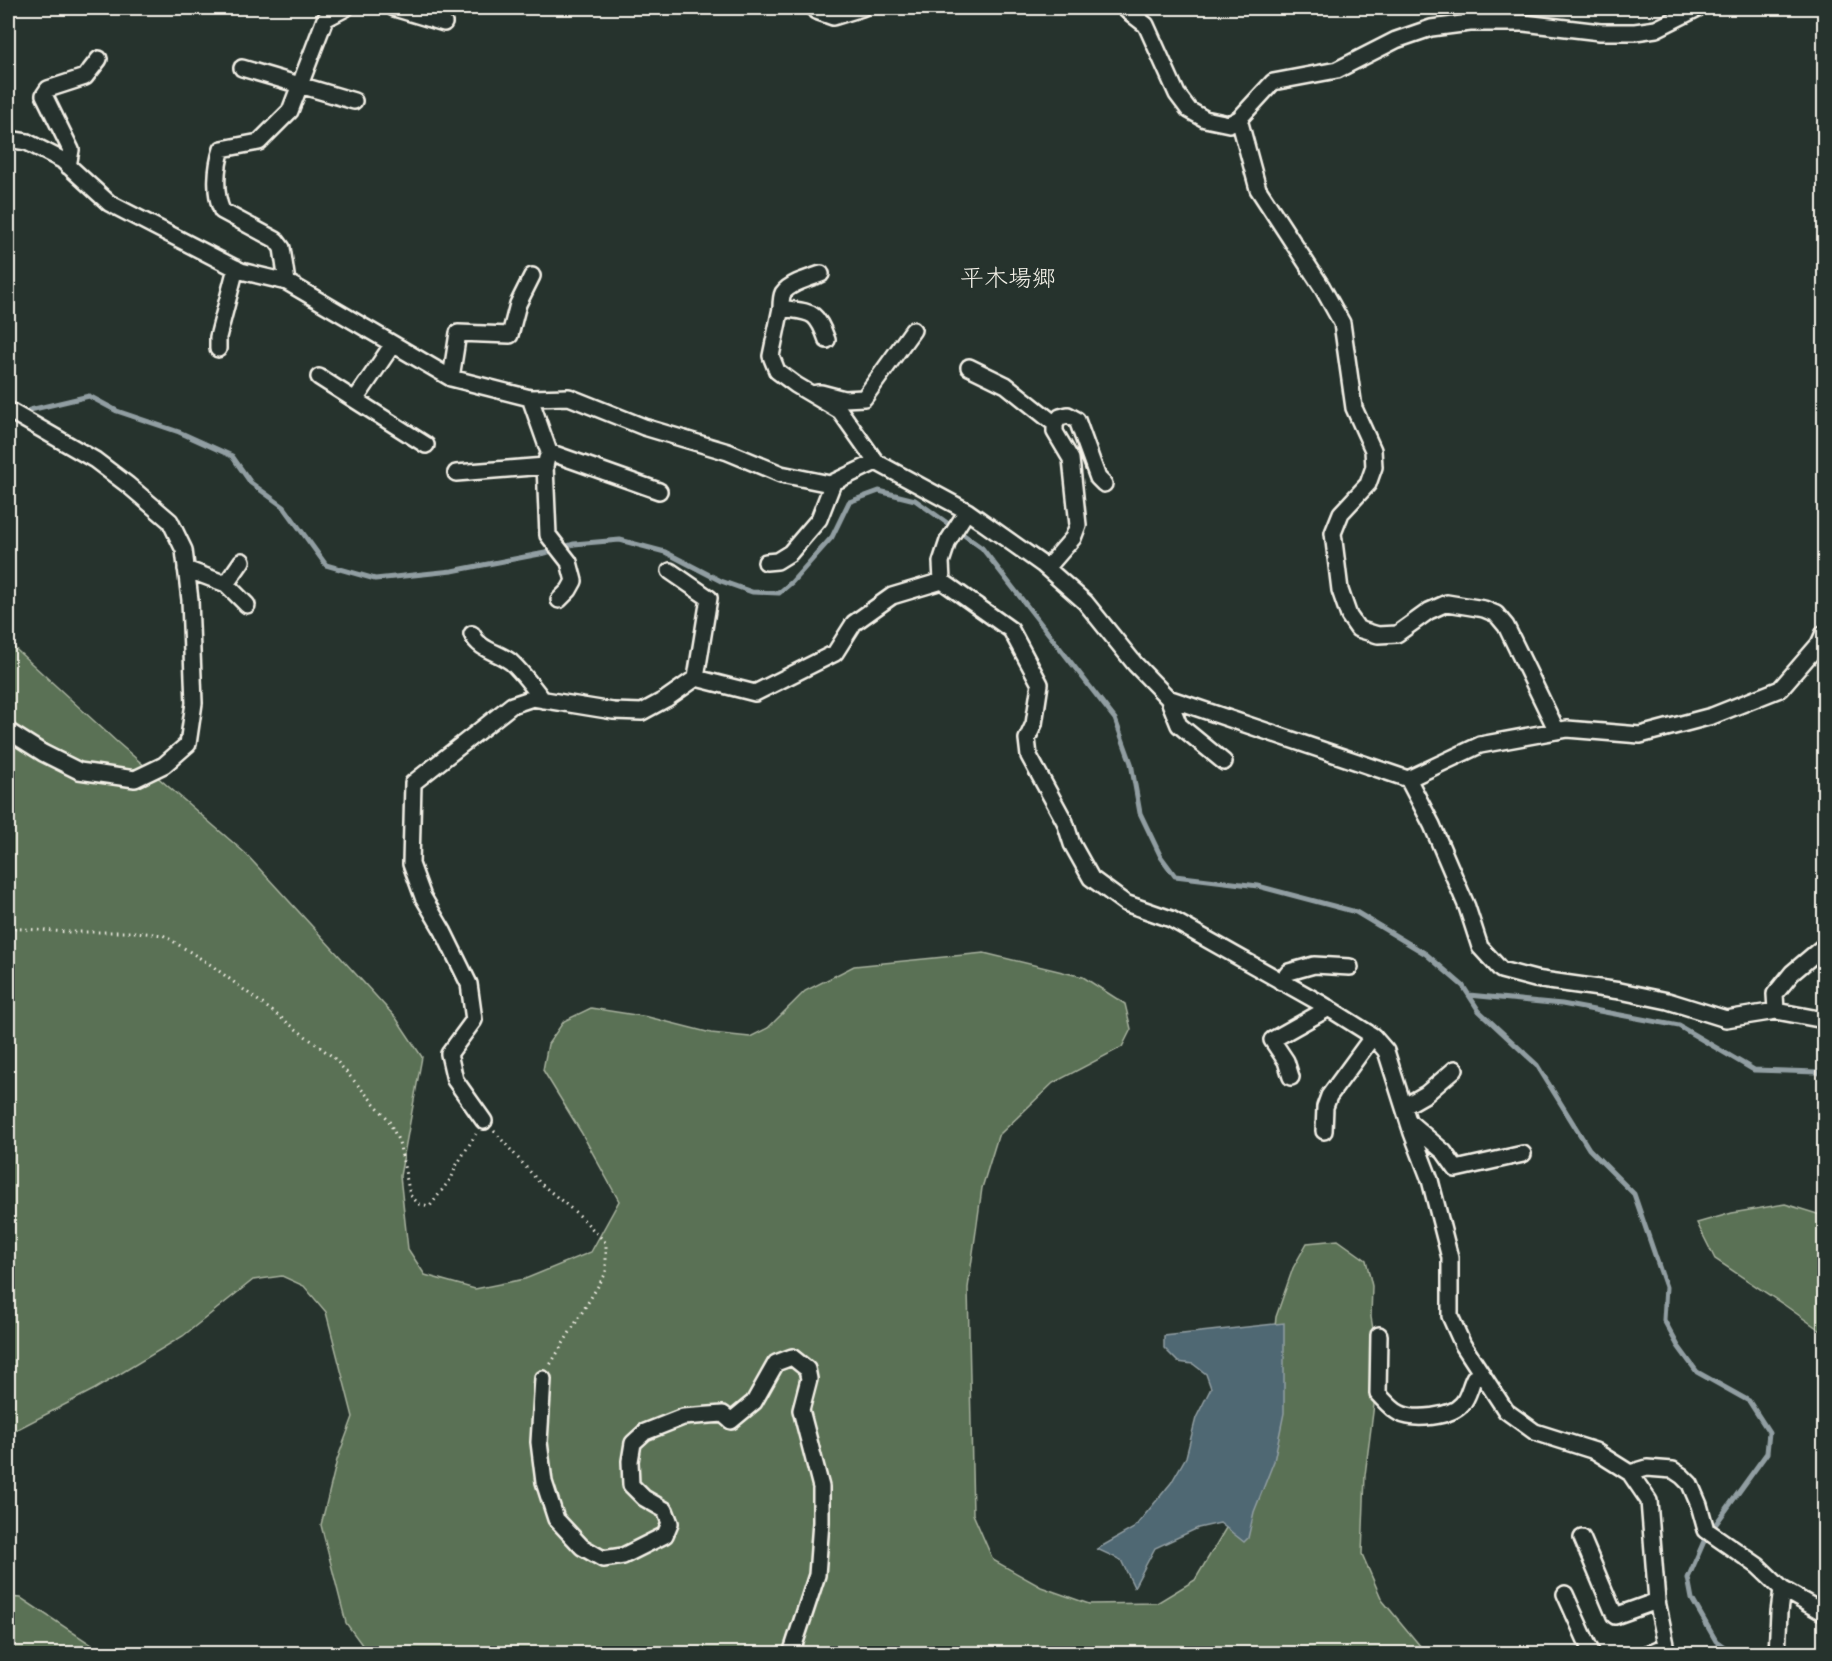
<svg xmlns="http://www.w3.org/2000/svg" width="1832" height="1661" viewBox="0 0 1832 1661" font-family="'Indie Flower','Klee One',sans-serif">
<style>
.green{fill:#5a7155;stroke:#a7b19e;stroke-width:1.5}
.water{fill:#4f6773;stroke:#919ea2;stroke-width:1.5}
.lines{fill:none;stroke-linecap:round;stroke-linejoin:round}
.stream{stroke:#919ea2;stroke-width:5}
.minor-casing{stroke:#f4f1e8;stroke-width:20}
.path{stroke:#f4f1e8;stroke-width:3;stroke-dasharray:1.5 4.5;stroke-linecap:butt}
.minor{stroke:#26332d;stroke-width:15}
.labels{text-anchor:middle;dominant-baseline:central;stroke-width:4.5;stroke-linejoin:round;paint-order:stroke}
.quarter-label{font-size:24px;fill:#f4f1e8;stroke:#26332d}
</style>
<rect width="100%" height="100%" fill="#26332d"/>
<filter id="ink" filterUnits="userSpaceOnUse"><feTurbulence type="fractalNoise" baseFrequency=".0167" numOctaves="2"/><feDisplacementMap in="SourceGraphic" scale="12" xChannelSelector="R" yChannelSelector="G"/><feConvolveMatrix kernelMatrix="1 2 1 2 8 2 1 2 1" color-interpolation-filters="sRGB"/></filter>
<g filter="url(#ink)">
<path class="green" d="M8 642 117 742 245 853 396 1018 422 1057 400 1176 408 1249 425 1275 475 1289 525 1279 591 1252 619 1201 581 1132 543 1070 548 1044 564 1021 591 1008 648 1017 711 1033 750 1037 768 1028 805 991 854 966 984 953 1083 977 1125 1004 1131 1029 1122 1047 1053 1083 998 1136 982 1188 968 1288 973 1514 993 1560 1041 1587 1089 1604 1157 1603 1195 1580 1232 1518 1270 1375 1276 1317 1293 1268 1307 1243 1338 1240 1366 1260 1372 1286 1371 1317 1379 1365 1365 1475 1362 1554 1382 1600 1426 1653H368L346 1623 321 1525 337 1460 353 1417 326 1312 304 1286 282 1276 253 1280 183 1336 95 1389 8 1434Z
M1785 1204 1824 1216V1333L1783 1304 1715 1259 1697 1223 1732 1213Z
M8 1597 21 1598 104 1653H8Z"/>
<path class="water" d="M1284 1323V1413L1274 1461 1254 1512 1248 1538 1244 1542 1220 1523 1198 1528 1155 1548 1134 1587 1121 1560 1097 1549 1134 1528 1171 1483 1186 1457 1196 1418 1211 1388 1206 1374 1193 1364 1178 1362 1164 1348V1336Z"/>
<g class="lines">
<path class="stream" d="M8 422 30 410 89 396 117 411 179 432 232 456 251 483 284 507 326 565 375 579 452 571 545 553 574 544 620 540 665 552 721 581 752 592 779 593 792 582 832 537 849 502 879 491 915 500 982 548 1115 719 1131 763 1140 813 1161 857 1175 876 1258 886 1356 912 1426 954 1463 986 1479 1011 1537 1065 1589 1149 1634 1194 1666 1287 1664 1320 1678 1346 1697 1372 1749 1401 1769 1432 1767 1453 1705 1539 1688 1578 1692 1599 1716 1641 1734 1654
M1469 995 1562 1004 1679 1026 1754 1070 1817 1072 1824 1075"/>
<defs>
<path id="minor" d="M394 8 444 23
M815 8 816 11 833 17 862 8
M1124 8 1146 25 1177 94 1189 110 1205 119 1229 124 1239 119 1273 82 1337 70 1396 40 1431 28 1470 23H1524L1600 32H1635L1656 29 1698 8
M1469 8 1470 23
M242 68 354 101
M1239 119 1258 189 1322 287 1342 323 1354 408 1373 450 1374 467 1368 484 1341 513 1333 533 1340 590 1349 616 1358 629 1378 635 1397 634 1429 611 1447 603 1484 609 1496 614 1506 626 1557 731
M8 139 27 142 62 160 109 203 241 271 287 282 451 378 530 398 569 397 644 427 728 452 781 474 830 484 876 462 967 511 1042 564 1085 602 1135 664 1168 698 1408 779 1432 825 1467 907 1480 947 1501 970 1535 979 1620 991 1668 1001 1726 1019 1776 1011 1824 1020
M68 166 71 150 44 95 48 89 85 77 99 59
M287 282 282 248 276 240 222 211C214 193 216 167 222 149L259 142 290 111 325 19 346 8
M781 308C781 303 781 297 783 293 790 283 809 278 821 274
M827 340C816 309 811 313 781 308L771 356 777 371 796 385 840 411 876 462
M218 349V337L236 268
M969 367 1006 385 1055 424
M319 377 355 400 393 344
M451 378 458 333 510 335 518 304 532 276
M817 393H821L844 399 864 398 913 330
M530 398 549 452 659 491
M355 400 426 445
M8 410 95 460 128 485 170 521 184 550 190 600 194 703 188 744 164 765 135 779 79 771 43 753 8 731
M545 466 548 535 569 562 574 581 569 590 559 600
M456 473 545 466 547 458
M766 562 777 561 790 553 801 540 819 519 833 483
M1047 568 1073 538 1078 525 1071 459 1055 432V424L1060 417 1068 415 1077 420 1098 478 1104 484
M186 569 226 584 247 605
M670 571 709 598 696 678
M942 581 941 562 948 541 967 511
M226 584 242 561
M472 634C479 650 498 652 511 662 523 673 533 687 543 700
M1168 698 1179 725 1224 762
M1408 779 1480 745 1567 729 1640 735 1712 716 1780 689 1819 644 1824 633
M1281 982 1289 972 1314 965 1350 967
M1776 1011 1775 994 1792 973 1824 946
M1291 1077 1286 1061 1272 1040 1329 1008
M1405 1106 1426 1094 1455 1069
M484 1121 455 1080 449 1054 474 1020 469 984 443 931 423 897 411 864 413 783 512 705 533 698 613 711 642 712 666 699 696 678 755 693 835 653 854 623 892 596 942 581 1011 630 1040 684 1034 724 1027 739 1029 756 1065 822 1072 844 1091 878 1125 903 1171 919 1322 1004 1373 1036 1386 1051 1412 1133 1430 1180 1450 1258V1316L1463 1345 1506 1411 1535 1432 1595 1451 1630 1473 1649 1501 1657 1601 1668 1654
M1409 1122 1444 1152 1456 1169 1523 1154
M1324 1131 1325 1107 1329 1096 1373 1036
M1379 1335 1378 1394C1384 1400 1391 1409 1399 1413 1414 1421 1451 1417 1462 1404 1468 1398 1470 1386 1474 1378L1484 1377
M543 1379 539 1442 544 1482 556 1519 582 1547 603 1559 623 1556 665 1535 670 1523 665 1510 644 1498 631 1485 630 1461 633 1443 645 1432 683 1417 723 1414 731 1421 754 1402 776 1363 792 1357 807 1369 809 1379 801 1410 821 1487V1522L817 1575 791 1654
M1630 1473 1647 1468 1673 1470 1682 1476 1690 1484 1699 1505 1706 1530 1758 1566 1782 1589 1824 1613
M1582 1538 1615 1616 1657 1601
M1565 1594 1592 1654
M1647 1654 1666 1646
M1777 1654 1779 1612 1782 1589"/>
</defs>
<use href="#minor" class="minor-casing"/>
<path class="path" d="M8 928 69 932H136L163 935 211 965 333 1057 388 1119 399 1142 410 1195 419 1204 430 1206 452 1177 456 1166 476 1134
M494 1131 540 1183 580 1216 606 1243V1273L550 1365"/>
<use href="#minor" class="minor"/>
</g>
</g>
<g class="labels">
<g class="quarter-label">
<text x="1008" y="280">平木場郷</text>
</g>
</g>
<rect width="1832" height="1661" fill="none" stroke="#26332d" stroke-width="30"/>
<rect x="15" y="15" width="1802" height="1631" fill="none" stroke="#f4f1e8" stroke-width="2" filter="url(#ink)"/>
</svg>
